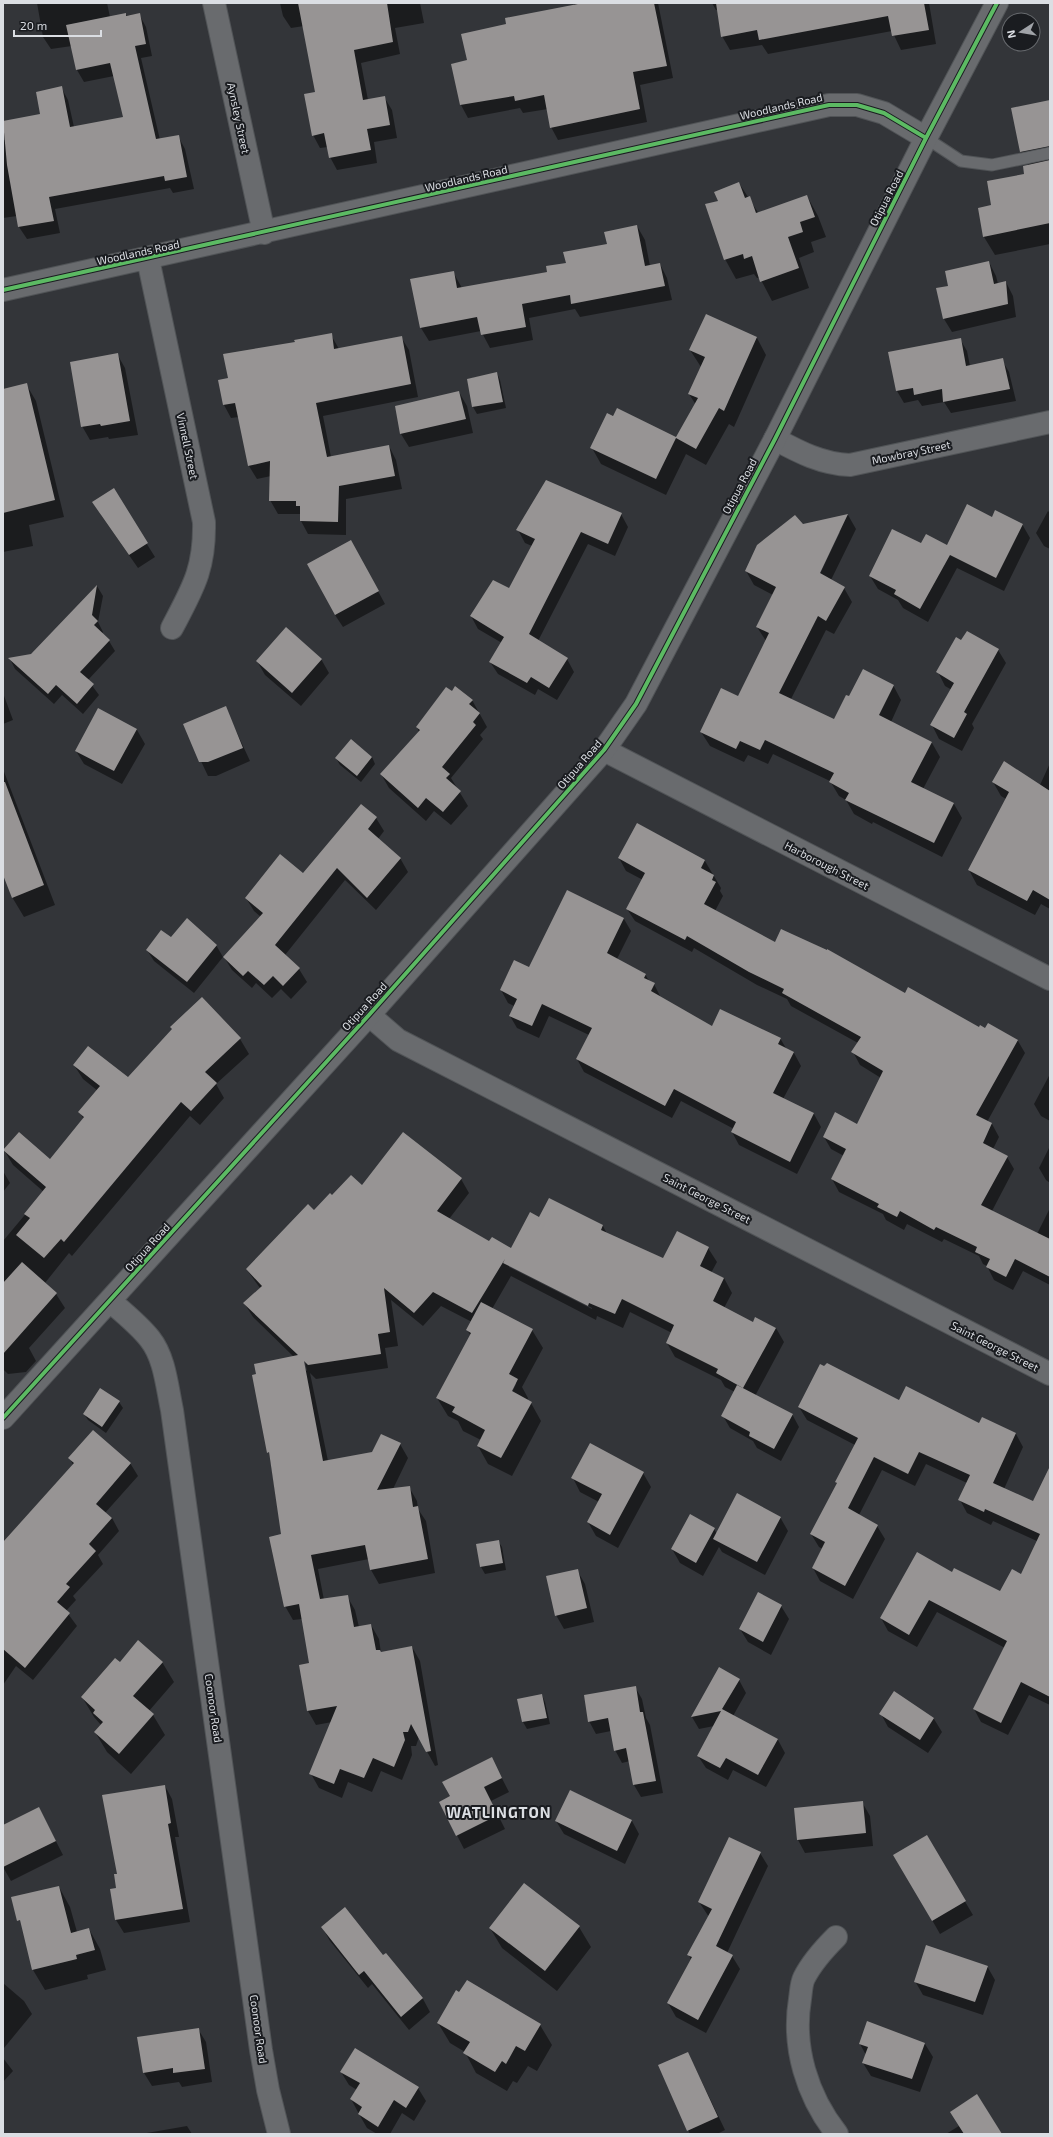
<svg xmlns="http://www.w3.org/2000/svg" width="1053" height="2137" viewBox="0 0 1053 2137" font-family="'Exo 2',sans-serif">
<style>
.shadow{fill:#0007;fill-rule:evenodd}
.building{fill:#979494}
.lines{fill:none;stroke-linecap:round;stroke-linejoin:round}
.service-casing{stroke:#515457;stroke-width:13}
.minor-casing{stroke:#515457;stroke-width:24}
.tertiary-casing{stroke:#515457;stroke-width:24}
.service{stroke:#696b6e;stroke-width:11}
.minor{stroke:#696b6e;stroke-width:22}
.tertiary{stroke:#696b6e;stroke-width:22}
.cycleway-casing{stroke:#1a1c20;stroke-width:6}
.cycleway{stroke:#5cba63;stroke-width:4}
.labels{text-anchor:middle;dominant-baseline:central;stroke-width:4;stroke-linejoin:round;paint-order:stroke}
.street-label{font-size:11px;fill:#dbdee3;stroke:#1a1c20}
.district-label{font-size:15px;font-weight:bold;letter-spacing:1px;fill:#dbdee3;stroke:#1a1c20}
</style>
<rect width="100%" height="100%" fill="#333539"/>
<path class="shadow" d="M37 3H107L110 17 139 14 146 27 152 56 141 58 160 140 178 136 185 149 194 189 173 193 170 188 55 209 60 233 27 239 19 227 17 216 3 218V140H5L3 122 42 115 61 87 68 100 74 127 124 118 114 76 84 82 77 70 72 46 51 49 43 37Z
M280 3H420L424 23 395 28 400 54 361 63 368 100 384 97 392 110 397 138 374 142 377 163 337 170 330 157 328 147 320 148 313 135 317 92 304 26 291 28 283 16Z
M574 3H658L673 78 640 85 647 122 558 140 551 127 548 109 523 113 520 108 468 118 461 105 452 64 468 61 507 25 574 6Z
M712 3H929L936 44 901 50 892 31 768 54 762 45 730 50 722 36 718 9 716 10Z
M1050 101V244L995 255 984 237 979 209 993 206 1026 174 1029 166 1021 152Z
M739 183 759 214 807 196 818 216 826 237 811 242 814 252 799 258 809 288 772 301 760 278H757L754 274 736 279 725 259 719 202Z
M637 226 645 240 650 266 660 264 667 278 672 300 580 317 575 309 529 318 533 340 490 348 481 331 429 341 421 328 453 272 462 288 548 272 608 244Z
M989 262 996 276 998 284 1006 282 1013 296 1016 317 952 332 944 319 949 287Z
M706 315 757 338 766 355 734 427 729 424 706 465 686 454 666 495 601 464 592 448 617 409 677 438 696 405 689 394 701 367 690 350Z
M331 335 339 349 401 337 409 350 418 397 323 416 331 457 389 446 396 460 402 489 346 499V535L308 534 301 521V514H278L270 500 271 476 257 479 249 466 239 417 231 418 224 405 219 381 229 378 296 343Z
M960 339 967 351 970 366 1002 360 1009 372 1016 401 951 413 944 402 922 406 918 400 904 403 897 391Z
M117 354 125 368 138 435 109 439 108 437 90 440 82 426Z
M497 373 500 380 506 408 477 414 473 407 468 379Z
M26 384 36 401 64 517 29 525 33 546 3 552V390Z
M459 392 467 406 473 433 409 447 401 434 396 407Z
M113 490 155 557 138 568 101 515Z
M1048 511 1050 513V549L1044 546 1036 533Z
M621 514 628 527 615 556 588 544 538 641 567 659 574 672 557 700 538 689 535 695 498 674 490 662 502 643 478 629 471 616 509 589 532 546 525 543 518 530Z
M848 515 856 529 831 580 844 588 852 602 834 634 826 630 791 699 834 721 850 698 893 685 901 700 891 722 932 743 940 757 923 789 954 804 962 818 942 857 873 822 872 824 854 814 846 800 839 796 830 781 773 754 768 764 748 755 744 762 710 746 701 732 738 697 766 641 757 627 773 595 754 585 746 571 802 525ZM838 532H840L818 578 816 577Z
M993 519 1022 524 1030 538 1004 591 957 568 928 622 903 608 898 600 878 589 870 576 921 545 948 546Z
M358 554 385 604 343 627 335 615Z
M97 586 103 596 98 622 103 632 102 634 109 641 115 651 88 680 99 695 83 714 62 695 54 704 15 669 10 659 31 655Z
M962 641 998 650 1006 663 972 724 974 728 962 751 939 739 932 725 952 690 945 686 938 672Z
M321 659 329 673 301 706 265 675 257 661Z
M3 693 13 720 3 724Z
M452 693 472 700 487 727 480 735 483 739 451 778 468 806 451 825 434 811 426 821 389 788 381 774 419 732 417 727Z
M225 707 250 761 216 776H208L184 725Z
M98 709 137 730 145 744 122 784 84 764 76 751Z
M372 757 375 764 361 782 340 765 336 758Z
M1050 763V909L1041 904 1035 915 977 885 969 870 1006 799 1001 796 993 782 1040 785Z
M3 769 55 905 24 917 12 897 3 872Z
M361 806 376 818 384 831 378 839 400 858 408 872 376 910 345 880 285 955 299 969 307 982 291 999 281 989 272 998 256 983 252 988 232 970 224 957 261 917 254 911 246 898 304 875Z
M638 824 705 861 721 888 720 891 723 896 715 911 775 944 905 994 979 1028 1018 1041 1025 1053 987 1122 992 1124 999 1137 993 1149 1007 1157 1014 1169 992 1211 1037 1234 1050 1208V1285L1023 1271 1013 1290 994 1280 987 1266 983 1264 979 1256 944 1239 942 1242 907 1224 904 1230 886 1220 883 1214 839 1192 832 1179 844 1156 831 1149 824 1137 858 1125 881 1078 860 1065 853 1052 858 1043 791 1006 787 999 757 985 694 948 692 952 635 921 627 909 643 880 626 871 619 858Z
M624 919 631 931 617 959 645 974 649 981 654 984 661 998 712 1028 780 1038 787 1050 794 1053 801 1066 783 1099 814 1114 821 1127 797 1174 739 1145 732 1132 734 1129 681 1101 672 1118 584 1072 577 1059 589 1035 549 1016 539 1038 517 1028 510 1016 514 1006 508 1003 501 990 529 969Z
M171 939 216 945 223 957 194 993 154 961 147 950Z
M202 999 240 1039 249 1054 216 1084 224 1098 200 1125 190 1116 72 1256 69 1253 45 1283 56 1294 65 1308 29 1348 36 1361 26 1372 8 1374 3 1369V1241L44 1192 13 1165 4 1150 50 1160 84 1120 80 1112 98 1091 83 1079 74 1065 128 1078Z
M1050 1074V1121L1041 1116 1034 1104Z
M1050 1146V1183L1046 1180 1039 1168Z
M3 1171 10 1183 3 1192Z
M461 1179 469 1193 449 1219 490 1242 511 1249 540 1218 549 1200 603 1226 607 1234 664 1259 708 1248 717 1262 711 1273 724 1278 732 1293 724 1308 753 1323 776 1328 784 1342 755 1396 792 1414 799 1427 781 1461 757 1448 753 1441 730 1428 723 1416 735 1392 725 1387 721 1380 675 1357 667 1343 672 1333 630 1312 623 1328 597 1316 596 1320 511 1276 492 1309 532 1330 543 1348 522 1387 528 1398 527 1401 531 1403 541 1421 512 1476 488 1464 478 1446 481 1440 463 1431 458 1421 448 1416 437 1398 471 1336 467 1330 472 1322 441 1306 423 1326 391 1300 398 1346 385 1348 388 1368 316 1379 310 1373 328 1461 372 1453 400 1444 408 1458 393 1489 409 1487 417 1501 418 1509 426 1521 435 1573 379 1584 371 1570 369 1559 318 1569 324 1600 347 1596 355 1610 359 1627 371 1625 379 1639 381 1653 412 1647 420 1661 438 1765 435 1766 419 1737 416 1746H411L412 1755 402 1780 381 1771 372 1792 348 1782 342 1798 319 1788 311 1774 332 1722 316 1725 308 1711 300 1666 311 1664 302 1619 293 1620 285 1606 282 1535 257 1375 294 1357 253 1317 244 1303 260 1288 247 1270 332 1197 362 1186ZM509 1265 592 1308V1309L509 1267ZM304 1356 307 1371 304 1369ZM516 1380V1384L510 1396Z
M119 1402 123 1408 106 1433 88 1420 84 1414Z
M899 1402 979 1424 982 1418 1016 1434 1023 1447 1004 1489 1033 1502 1050 1468V1547L993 1521 991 1525 967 1513 960 1500 967 1483 926 1464 915 1486 882 1470 859 1515 877 1526 885 1539 853 1599 820 1581 813 1568 823 1549 819 1547 811 1534 838 1485 836 1482 855 1445 807 1420 799 1407Z
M70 1458 130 1463 138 1476 105 1513 112 1518 119 1531 98 1555 103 1564 73 1596 76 1600 66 1611 77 1626 33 1680 16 1666 3 1685V1542L73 1465Z
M643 1473 651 1487 618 1548 596 1536 588 1522 599 1502 580 1492 573 1478Z
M780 1517 788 1531 765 1575 722 1552 719 1547 703 1576 680 1563 672 1549 714 1529 717 1534Z
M498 1541 502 1547 506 1570 485 1574 481 1567 477 1545Z
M577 1570 585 1584 594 1622 564 1629 556 1615Z
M952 1573 1050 1619V1705L1029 1695 1008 1735 981 1722 974 1709 1005 1648 937 1612 917 1647 888 1631 881 1618Z
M781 1606 789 1619 771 1655 748 1642 740 1629Z
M162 1662 174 1682 149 1711 153 1715 165 1735 131 1774 107 1752 95 1732 101 1725 94 1717 82 1697 120 1663Z
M739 1680 746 1693 733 1716 778 1740 785 1753 766 1787 733 1770 728 1780 706 1768 698 1756 714 1726 699 1729 692 1717Z
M635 1687 642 1699 646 1718 650 1725 663 1793 641 1797 634 1785 630 1761 622 1763 615 1750 611 1731 596 1734 589 1721Z
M894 1693 934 1719 942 1732 928 1753 888 1727 881 1714Z
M542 1695 545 1702 550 1724 527 1729 523 1722 519 1699Z
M492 1759 509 1792 491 1801 505 1829 464 1849 440 1802 451 1797Z
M165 1786 172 1799 179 1837H175L190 1922 124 1933 116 1920 118 1874Z
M571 1791 632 1821 639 1834 625 1864 564 1834 556 1821Z
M862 1802 870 1816 873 1846 805 1853 798 1840Z
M39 1808 63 1855 11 1881 3 1867V1826Z
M926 1836 973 1915 940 1934 895 1855Z
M760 1853 768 1866 727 1953 732 1956 740 1969 706 2033 676 2017 668 2003 691 1960 689 1955 709 1917 699 1902Z
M524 1884 579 1927 591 1947 557 1991 502 1948 490 1928Z
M59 1887 70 1907 77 1932 89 1929 100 1949 106 1970 87 1975 88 1979 45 1990 33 1970Z
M322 1927 383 1957 386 1954 423 1999 430 2012 409 2030 372 1984 368 1988 330 1941Z
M987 1966 995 1980 983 2015 923 1995 915 1981Z
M3 1983 24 2001 32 2014 4 2048Z
M438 2023 540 2025 552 2045 537 2071 528 2066 517 2083 513 2081 507 2091 476 2073 465 2052 450 2043Z
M198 2029 206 2042 212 2082 182 2087 179 2082 152 2086 144 2073 138 2038Z
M860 2044H925L933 2057 920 2092 871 2076 863 2063 866 2055Z
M688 2053 725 2130 717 2134H690L688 2130Z
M3 2058 13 2071 3 2082Z
M341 2072 418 2088 426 2101 414 2121 402 2113 390 2134H377L367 2128 359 2114 351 2099 357 2090 349 2085Z
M187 2126 192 2134H141Z
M959 2126 1001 2134H946Z"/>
<path class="building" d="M298 3H387L393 42 354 50 363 100 385 96 390 125 367 129 371 150 329 158 324 133 312 136 304 94 315 92Z
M583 3H654L667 66 633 72 640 109 550 128 544 95 515 101 514 96 460 105 451 64 467 60 461 34 506 24 505 18Z
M716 3H924L929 30 892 36 888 16 759 40 757 30 721 37Z
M126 13V16L140 13 146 44 135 46 156 139 179 135 187 177 165 181 164 176 49 197 54 221 18 227 7 165 3 121 40 114 36 92 62 86 70 127 123 117 110 63 76 70 66 25Z
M1050 100V146L1020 152 1011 108Z
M1050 160V223L983 237 978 208 991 205 987 181 1024 174 1023 166Z
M739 182 745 198 750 196 756 213 807 195 815 217 800 222 803 232 788 237 799 268 760 282 752 256 744 259 743 254 724 260 705 204 718 201 714 192Z
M637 225 645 266 660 263 665 286 571 304 570 295 522 304 526 327 481 335 477 317 420 328 410 279 454 271 457 288 547 272 546 266 566 263 563 252 607 244 604 232Z
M989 261 994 284 1006 281 1008 304 943 319 936 288 948 286 945 271Z
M706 314 757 337 724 411 719 408 696 449 676 438 656 479 590 448 607 413 613 416 617 408 676 437 698 398 688 394 705 357 689 350Z
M332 333 334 349 402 336 411 384 316 403 327 457 389 445 395 476 339 486 338 522 300 521V506H296V501H269L270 461 248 466 235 403 223 405 218 380 228 378 223 354 295 342 294 340Z
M961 338 966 366 1003 358 1010 389 943 402 942 389 914 395 913 388 896 391 888 352Z
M118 353 130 421 101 426 100 424 81 427 70 362Z
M497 372 503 402 472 407 467 379Z
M27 383 55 500 3 513V389Z
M459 391 466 419 400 434 395 406Z
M546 480 622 513 608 544 581 532 529 634 568 658 549 688 531 677 527 683 489 662 504 637 470 616 493 580 509 588 535 539 516 530Z
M114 488 148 543 129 555 92 502Z
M967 504 992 517 995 510 1023 524 996 578 950 555 920 609 894 594 896 590 869 576 892 529 921 543 926 534 947 545Z
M848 514 820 573 845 587 826 621 818 616 779 693 834 719 846 695 849 696 863 669 894 685 879 715 932 742 911 782 954 803 934 843 845 800 849 793 829 782 834 773 765 740 760 750 740 741 736 749 700 732 721 688 738 696 769 633 756 627 776 587 745 571 757 545 795 515 803 524Z
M351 540 379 591 335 615 307 564Z
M97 585 92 615 98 621 94 625 110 640 80 672 94 684 77 704 56 685 48 694 8 658 31 654Z
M286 627 322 659 292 693 256 661Z
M967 631 999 649 964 712 967 714 954 738 930 725 954 683 936 672 956 637 961 640Z
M455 686 473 700 469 704 480 713 473 722 476 725 442 767 450 774 446 778 461 791 443 812 426 798 418 808 380 774 420 730 416 727 446 687 452 691Z
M226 706 243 748 208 762H199L183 724Z
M98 708 137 729 114 771 75 751Z
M351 739 372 757 357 776 335 758Z
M1004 761 1050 791V900L1033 890 1027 901 968 870 1009 792 992 782Z
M3 782H5L44 885 12 898 3 875Z
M361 804 377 817 368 829 401 858 367 898 337 868 275 945 300 968 283 986 273 976 264 985 248 971 243 976 223 957 263 913 245 898 280 854 303 873Z
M637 823 705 860 701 868 714 875 712 880 716 882 704 904 775 942 781 929 827 950V949L905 993 908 987 979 1027 980 1025 985 1028 988 1023 1018 1040 976 1115 992 1123 983 1143 1008 1156 981 1205 1050 1239V1277L1015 1259 1006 1277 986 1267 990 1259 975 1252 977 1247 936 1227 934 1230 900 1211 897 1217 877 1207 879 1204 831 1179 846 1149 823 1137 835 1112 857 1124 883 1071 851 1052 861 1037 782 993 784 989 749 972 687 936 685 940 626 909 645 873 618 858Z
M567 890 624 918 607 953 646 974 644 978 655 983 651 991 712 1026 720 1009 781 1038 778 1044 794 1052 773 1093 814 1113 790 1162 731 1132 736 1122 674 1089 665 1106 576 1059 592 1028 542 1004 532 1026 509 1016 517 999 500 990 514 960 529 967Z
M187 918 217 945 187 982 146 950 161 930 171 937Z
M202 997 241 1038 205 1072 217 1083 191 1111 181 1102 64 1242 61 1239 44 1258 16 1235 30 1218 24 1214 46 1187 3 1150 19 1132 50 1159 84 1117 78 1112 100 1086 73 1065 88 1046 128 1077 172 1029 170 1027Z
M403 1132 462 1178 437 1211 489 1241 492 1237 511 1248 530 1212 539 1217 549 1198 603 1225 601 1230 663 1258 677 1231 709 1247 700 1266 724 1278 713 1301 753 1322 755 1317 776 1328 743 1388 716 1373 718 1369 666 1343 674 1325 622 1299 615 1314 589 1303 588 1306 503 1263 505 1259 472 1313 433 1292 414 1313 384 1288 390 1332 378 1334 381 1354 308 1365 304 1361 323 1461 372 1452 381 1434 401 1443 377 1490 410 1486 413 1507 418 1506 428 1559 370 1570 365 1545 311 1555 320 1599 348 1595 354 1627 371 1624 376 1650H380L381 1652 412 1646 431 1751 426 1752 411 1724 408 1732H403L405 1740 394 1767 373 1758 364 1778 340 1769 334 1784 309 1774 337 1706 307 1711 299 1665 309 1663 299 1604 284 1607 269 1537 281 1534 269 1452 267 1453 252 1375 256 1374 254 1364 298 1355 243 1303 262 1286 246 1269 308 1204 314 1210 330 1193 332 1195 351 1175 362 1185Z
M22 1262 57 1293 3 1354V1283Z
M481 1302 533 1329 509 1374 518 1379 512 1391 532 1402 501 1458 477 1446 485 1430 452 1412 455 1407 436 1398 471 1333 466 1330Z
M827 1363 899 1400 906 1386 979 1423 982 1417 1016 1433 993 1483 1033 1501 1050 1466V1697L1021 1682 1001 1723 973 1709 1007 1641 929 1600 909 1635 880 1618 917 1552 952 1572 954 1568 1000 1591 1012 1569 1021 1574 1040 1534 985 1509 984 1512 958 1500 970 1475 919 1452 908 1474 874 1457 848 1508 878 1525 845 1586 812 1568 825 1542 810 1534 837 1483 835 1482 858 1438 798 1407 820 1364 824 1366Z
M737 1385 793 1414 774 1449 749 1436 750 1432 721 1416Z
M100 1388 120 1401 102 1427 83 1414Z
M93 1430 131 1463 96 1504 112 1518 89 1544 96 1551 66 1584 70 1587 57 1602 70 1613 25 1668 3 1649V1542L74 1463 68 1458Z
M590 1443 644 1472 610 1535 587 1522 602 1494 571 1478Z
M737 1493 781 1517 757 1562 713 1539Z
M690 1514 715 1528 696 1563 671 1549Z
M499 1540 503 1563 480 1567 476 1544Z
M578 1569 587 1608 555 1616 546 1576Z
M758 1592 782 1605 763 1642 739 1629Z
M138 1640 163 1662 133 1696 154 1714 119 1754 94 1732 103 1722 93 1713 95 1710 81 1697 115 1658 120 1662Z
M719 1667 740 1679 722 1709 778 1739 758 1775 726 1758 720 1768 697 1756 721 1711 691 1717Z
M636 1686 640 1712H643L656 1781 633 1785 626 1748 614 1751 608 1718 588 1722 584 1695Z
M894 1691 934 1718 920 1740 879 1714Z
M542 1694 547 1718 522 1722 517 1699Z
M492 1757 502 1778 484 1787 498 1815 456 1836 439 1802 450 1796 442 1782Z
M165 1785 171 1823 168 1824 183 1909 115 1920 110 1889 116 1888 114 1874H117L102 1795Z
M570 1790 632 1820 617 1851 555 1821Z
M863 1801 866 1833 797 1840 794 1808Z
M39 1807 56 1841 3 1867V1825Z
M927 1835 966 1901 932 1921 893 1855Z
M729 1837 761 1852 716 1946 733 1955 698 2020 667 2003 692 1957 687 1955 712 1909 698 1902Z
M524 1883 580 1926 545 1971 489 1928Z
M59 1886 71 1933 89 1928 95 1950 76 1955 77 1959 32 1970 20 1920 17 1921 11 1897Z
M345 1907 383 1955 386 1953 423 1998 401 2017 364 1971 359 1975 321 1927Z
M926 1945 988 1966 975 2002 914 1982Z
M467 1980 541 2024 525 2051 516 2046 506 2064 502 2061 495 2072 463 2053 470 2042 437 2023 456 1990 459 1992Z
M867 2021 925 2043 912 2079 862 2063 868 2047 859 2044Z
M199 2028 205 2069 173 2073V2068L143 2073 137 2037Z
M355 2048 419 2087 406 2108 394 2100 378 2127 358 2114 362 2107 350 2099 360 2083 340 2072Z
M688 2052 718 2117 687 2131 658 2065Z
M977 2094 1002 2134H964L950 2112Z"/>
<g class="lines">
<defs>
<path id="service" d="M926 138 961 161 992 165 1050 153"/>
<path id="minor" d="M214 3 264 233
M148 259 204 522C205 569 193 588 172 628
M3 290 829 105H857L884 113 926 138
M775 439C799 452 822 464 850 465L1050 422
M604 750 1050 979
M369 1015 398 1040 1050 1374
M836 1937C823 1950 812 1962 804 1978 801 1984 801 1993 800 1999 792 2047 807 2096 837 2134"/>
<path id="tertiary" d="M110 1301C124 1313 139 1325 150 1339 165 1358 167 1387 172 1410L261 2050 268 2090 279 2134
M3 1418 369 1015 604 750 636 704 775 439 926 138 997 3"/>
</defs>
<use href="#service" class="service-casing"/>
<use href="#minor" class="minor-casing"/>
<use href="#tertiary" class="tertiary-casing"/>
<use href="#service" class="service"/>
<use href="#minor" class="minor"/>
<use href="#tertiary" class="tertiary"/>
<defs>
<path id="cycleway" d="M3 290 829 105H857L884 113 926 138
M3 1418 369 1015 604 750 636 704 775 439 926 138 997 3"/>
</defs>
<use href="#cycleway" class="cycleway-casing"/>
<use href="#cycleway" class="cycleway"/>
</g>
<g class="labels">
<g class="street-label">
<text transform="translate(781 106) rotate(-13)">Woodlands Road</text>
<text transform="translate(239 118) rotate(78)">Aynsley Street</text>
<text transform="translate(466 178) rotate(-13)">Woodlands Road</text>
<text transform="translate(886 198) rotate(-63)">Otipua Road</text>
<text transform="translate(138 252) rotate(-12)">Woodlands Road</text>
<text transform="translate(188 446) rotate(78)">Vinnell Street</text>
<text transform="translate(911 452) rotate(-12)">Mowbray Street</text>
<text transform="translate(739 486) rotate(-62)">Otipua Road</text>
<text transform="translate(579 764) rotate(-49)">Otipua Road</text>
<text transform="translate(827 865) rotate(27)">Harborough Street</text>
<text transform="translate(364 1006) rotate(-48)">Otipua Road</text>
<text transform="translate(707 1198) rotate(27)">Saint George Street</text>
<text transform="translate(147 1247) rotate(-48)">Otipua Road</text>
<text transform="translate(995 1346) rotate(27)">Saint George Street</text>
<text transform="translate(214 1708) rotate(82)">Coonoor Road</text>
<text transform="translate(259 2029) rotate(82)">Coonoor Road</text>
</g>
<g class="district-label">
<text x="499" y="1812">WATLINGTON</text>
</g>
</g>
<rect width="1053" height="2137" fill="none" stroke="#dbdee3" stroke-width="8"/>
<g transform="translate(1021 32) rotate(258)"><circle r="19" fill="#1a1c20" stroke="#676a6e"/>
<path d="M0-3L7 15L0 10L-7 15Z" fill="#a0a3a8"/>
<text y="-6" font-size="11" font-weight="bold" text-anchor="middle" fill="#dbdee3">N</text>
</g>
<path d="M14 30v6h87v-6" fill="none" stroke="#dbdee3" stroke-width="2"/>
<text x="20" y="30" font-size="12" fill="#dbdee3" stroke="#1a1c20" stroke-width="3" paint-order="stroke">20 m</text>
</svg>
